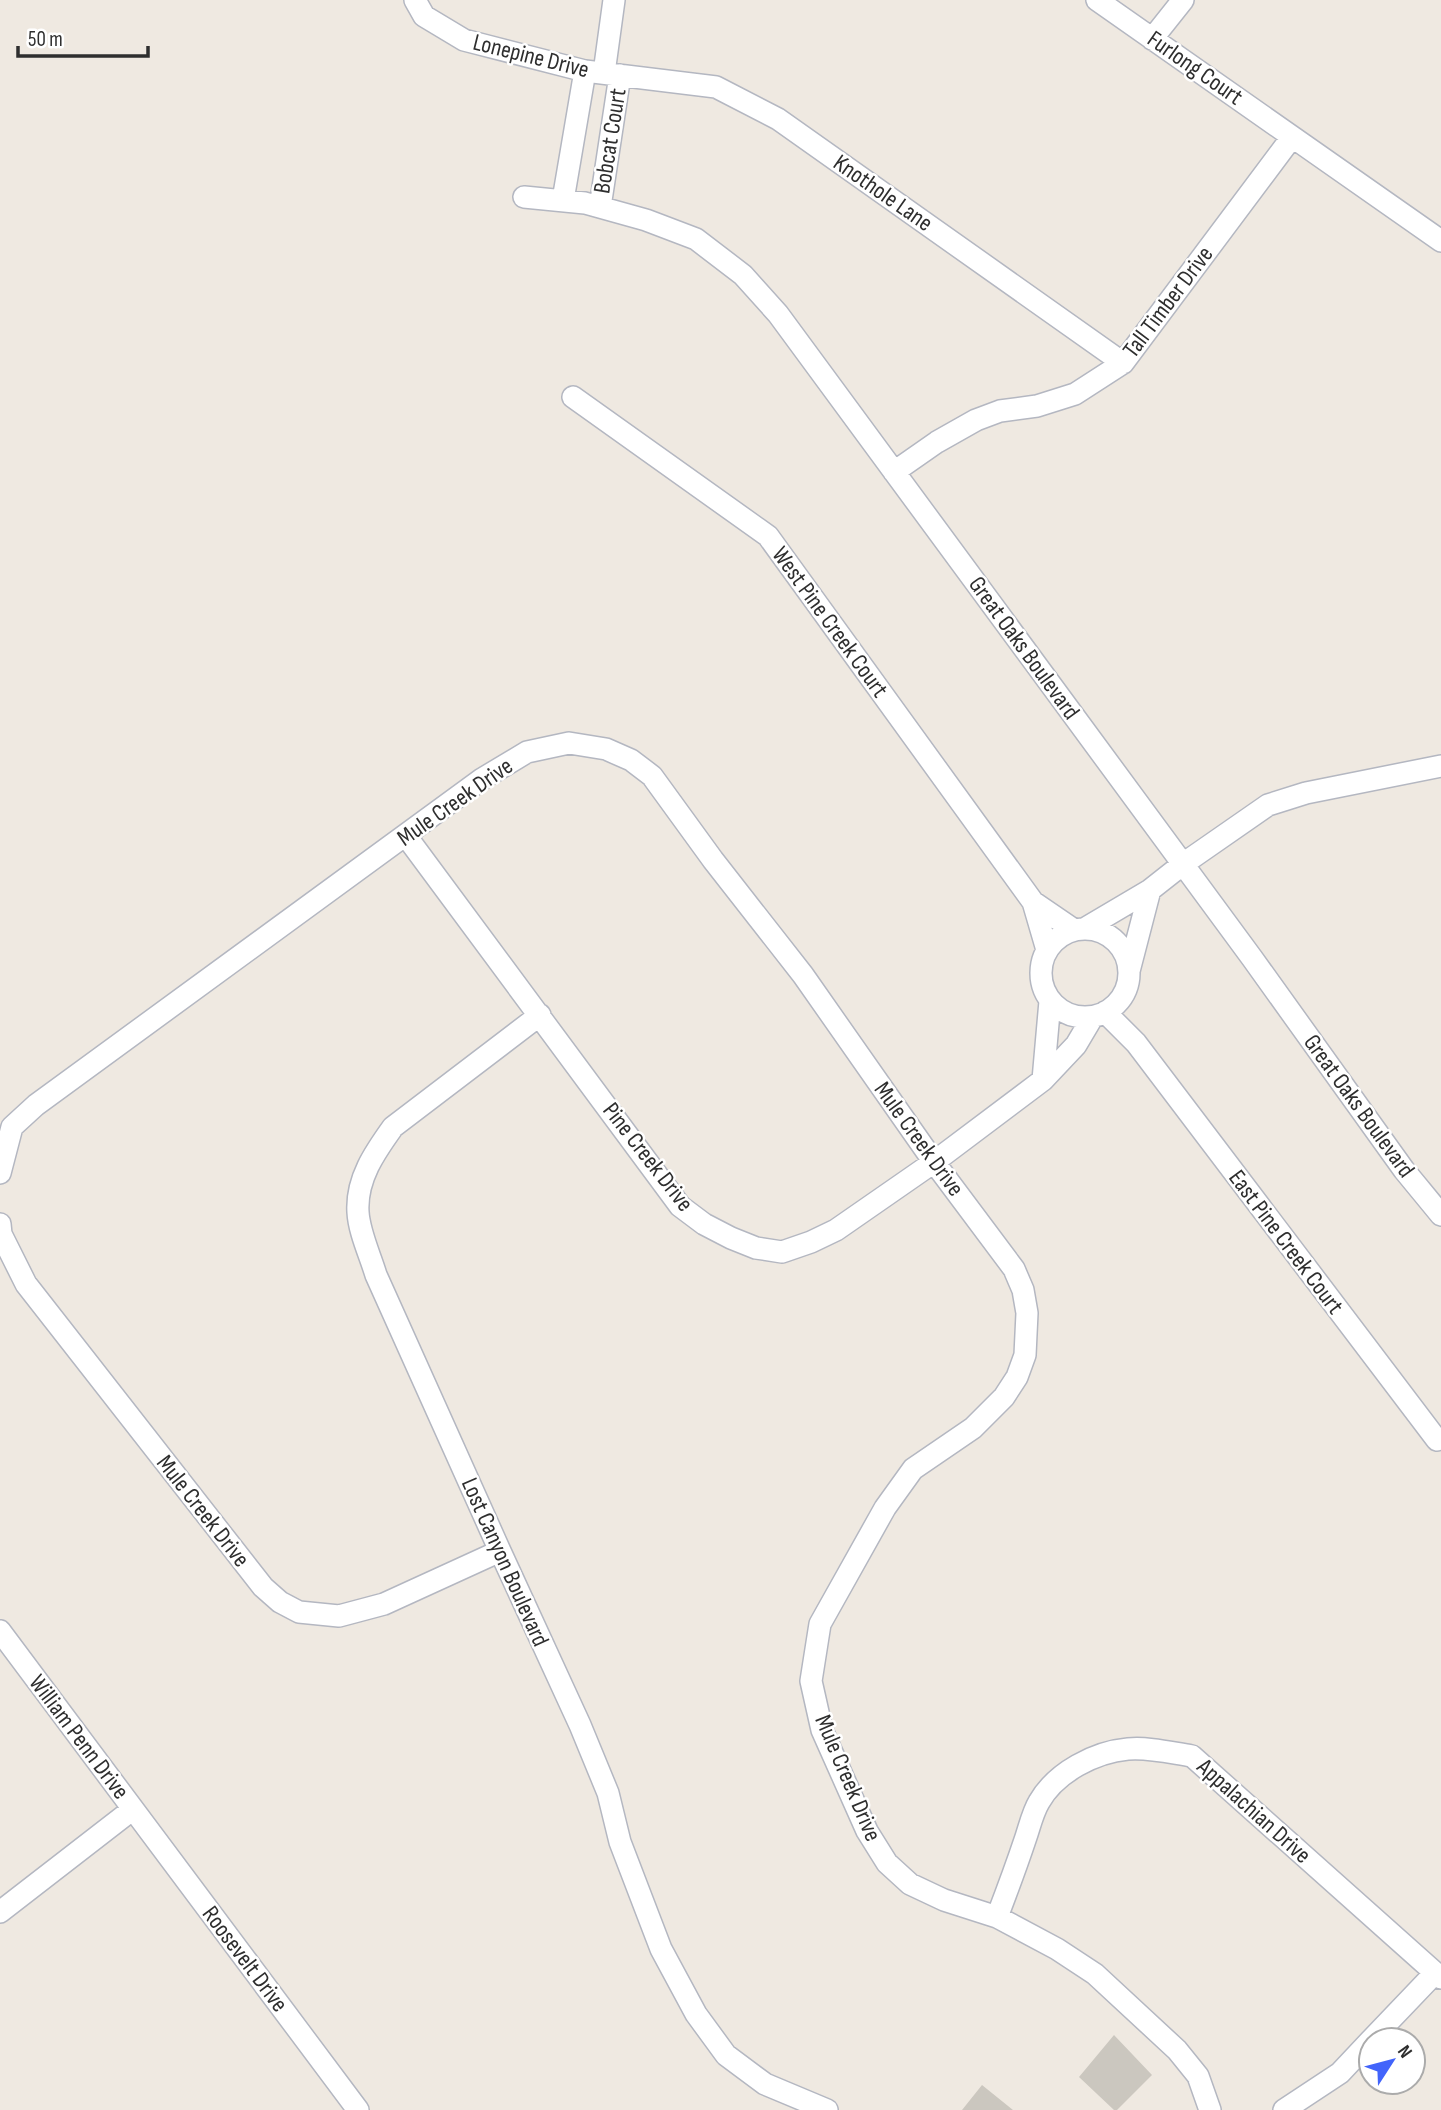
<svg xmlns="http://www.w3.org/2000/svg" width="1441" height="2110" viewBox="0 0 1441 2110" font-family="'Sofia Sans Condensed',sans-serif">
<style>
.building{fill:#cbc7bf}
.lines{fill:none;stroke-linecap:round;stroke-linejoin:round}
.minor-casing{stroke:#b4b7c1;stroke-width:24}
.minor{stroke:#fff;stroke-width:21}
.labels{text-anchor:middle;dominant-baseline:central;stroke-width:5;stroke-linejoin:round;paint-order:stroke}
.street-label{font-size:24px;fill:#2e2e2e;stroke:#fff}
</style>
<rect width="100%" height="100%" fill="#efe9e1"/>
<path class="building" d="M1114 2035 1152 2075 1117 2110H1114L1079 2077Z
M982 2085 1013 2110H962Z"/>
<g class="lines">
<defs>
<path id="minor" d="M415 0 424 16 464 40 585 71 716 87 778 119 1123 363
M1097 0 1441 241
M1152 39 1183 0
M604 73 614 0
M524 197 585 203 646 220 696 239 743 275 778 314 1252 958 1404 1170 1441 1215
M563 200 585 71
M600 207 620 75
M573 397 768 536 1033 902 1074 930
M894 472 937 442 976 420 1000 411 1037 406 1075 394 1123 363 1292 137
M406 836 680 1206 704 1224 731 1238 756 1248 782 1252 811 1242 836 1230 934 1162 1043 1080 1076 1045 1092 1018
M1033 902 1047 950
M1041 973a44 44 0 1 1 88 0a44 44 0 1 1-88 0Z
M1084 929 1150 890 1183 864 1268 805 1306 793 1441 766
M1129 971 1150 890
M1105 1012 1136 1043 1437 1440
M540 1015 393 1127C375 1152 356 1179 358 1212 359 1232 370 1255 376 1275L500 1551 580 1725 608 1793 620 1842 661 1949 696 2014 726 2055 765 2084 827 2110
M1043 1080 1050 1001
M0 1173 12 1127 36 1105 482 779 527 752 569 743 606 749 631 760 652 776 713 860 803 975 934 1162 1014 1269 1023 1290 1027 1313 1025 1355 1017 1377 1004 1397 973 1428 913 1469 885 1508 820 1624 811 1681 822 1730 867 1831 887 1863 910 1884 944 1900 997 1917 1057 1949 1095 1974 1177 2050 1198 2076 1210 2110
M0 1224 1 1234 26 1284 263 1587 280 1602 299 1612 339 1616 384 1604 500 1551
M0 1631 358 2110
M0 1912 133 1809
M997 1917C1007 1891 1017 1864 1026 1837 1030 1825 1033 1812 1039 1802 1056 1772 1095 1752 1128 1749 1149 1747 1172 1753 1192 1756L1441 1978
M1371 2040 1435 1973
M1284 2110 1340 2073 1371 2040"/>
</defs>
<use href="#minor" class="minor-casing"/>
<use href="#minor" class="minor"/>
</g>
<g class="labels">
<g class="street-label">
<text transform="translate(531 56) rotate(14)">Lonepine Drive</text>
<text transform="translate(1195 68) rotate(35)">Furlong Court</text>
<text transform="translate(610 141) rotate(-81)">Bobcat Court</text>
<text transform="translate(883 193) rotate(35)">Knothole Lane</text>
<text transform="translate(1168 302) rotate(-53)">Tall Timber Drive</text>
<text transform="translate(830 622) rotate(54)">West Pine Creek Court</text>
<text transform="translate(1024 648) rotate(54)">Great Oaks Boulevard</text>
<text transform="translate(455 802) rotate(-35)">Mule Creek Drive</text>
<text transform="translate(1359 1106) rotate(54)">Great Oaks Boulevard</text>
<text transform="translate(919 1139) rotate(54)">Mule Creek Drive</text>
<text transform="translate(648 1157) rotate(52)">Pine Creek Drive</text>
<text transform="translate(1286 1242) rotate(53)">East Pine Creek Court</text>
<text transform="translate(203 1511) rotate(52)">Mule Creek Drive</text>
<text transform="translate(505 1562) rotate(66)">Lost Canyon Boulevard</text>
<text transform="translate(79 1737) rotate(53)">William Penn Drive</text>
<text transform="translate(848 1778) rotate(67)">Mule Creek Drive</text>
<text transform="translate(1254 1811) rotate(42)">Appalachian Drive</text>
<text transform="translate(245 1959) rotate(53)">Roosevelt Drive</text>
</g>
</g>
<g transform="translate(1392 2061) rotate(54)"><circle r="33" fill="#ffffff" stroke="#ababab" stroke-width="2"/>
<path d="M0-5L12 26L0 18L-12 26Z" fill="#4264fb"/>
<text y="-10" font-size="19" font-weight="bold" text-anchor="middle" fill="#2e2e2e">N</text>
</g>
<path d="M18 46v10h130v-10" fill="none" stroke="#2e2e2e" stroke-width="3.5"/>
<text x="28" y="46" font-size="21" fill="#2e2e2e" stroke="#ffffff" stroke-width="5" paint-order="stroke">50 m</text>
</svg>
